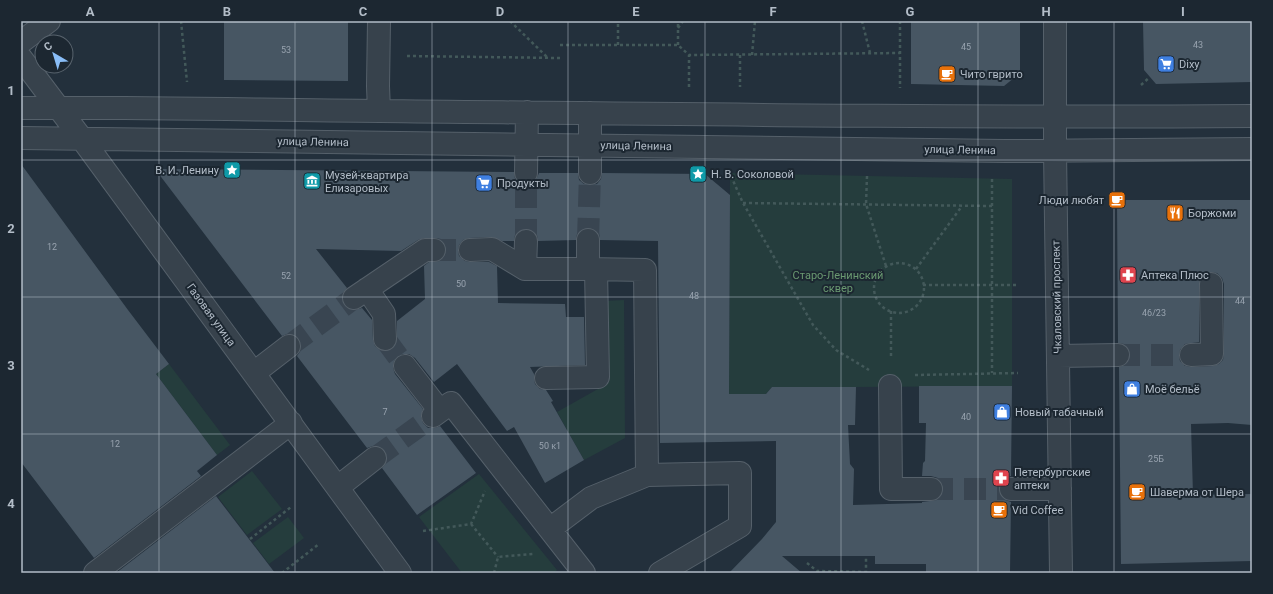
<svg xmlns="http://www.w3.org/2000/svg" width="1273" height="594" viewBox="0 0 1273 594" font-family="Roboto,sans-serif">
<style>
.green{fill:#253d3d}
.building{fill:#475663;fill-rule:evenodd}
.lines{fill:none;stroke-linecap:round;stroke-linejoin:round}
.minor-tunnel{stroke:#394551;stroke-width:22;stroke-dasharray:22 11;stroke-linecap:butt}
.minor-casing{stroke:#55606a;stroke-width:24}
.path{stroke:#43595a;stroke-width:2.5;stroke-dasharray:3 3;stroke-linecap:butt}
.minor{stroke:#37424c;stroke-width:22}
.grid{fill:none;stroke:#b3bdc8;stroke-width:1;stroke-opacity:0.55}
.labels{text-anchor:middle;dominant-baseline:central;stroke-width:4;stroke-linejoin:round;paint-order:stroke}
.number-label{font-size:9px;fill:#98a3af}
.poi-label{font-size:11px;fill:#b3bdc8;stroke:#1c2731;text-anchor:start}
.street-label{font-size:11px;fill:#b3bdc8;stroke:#1c2731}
.park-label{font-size:11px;fill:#6a9971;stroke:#1c2731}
.neatline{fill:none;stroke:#b3bdc8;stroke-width:1.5}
.grid-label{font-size:13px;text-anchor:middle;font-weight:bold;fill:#b3bdc8}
</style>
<rect width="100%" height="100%" fill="#23303c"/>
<path class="green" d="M730 173 1012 179V386L856 387H772L766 394H729Z
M624 300 625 438 584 460 557 412 605 385 604 301Z
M169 364 230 445 217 455 156 374Z
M252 471 282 509 247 535 218 497Z
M479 474 557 570 554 573H462L419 517Z
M288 517 304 538 269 564 253 543Z"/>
<path class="building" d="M224 21H348V81L224 80Z
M911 21H1020V73L1004 86 911 84Z
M1143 21H1252V82L1156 84 1144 70Z
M21 164 128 310 169 364 156 374 217 455 197 471 201 476 94 558 21 462Z
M155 169 514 172 515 179 520 184 526 185 532 184 536 180 539 173H578L579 180 584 184 590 185 597 184 601 179 602 173 705 174 730 195 729 394H766L772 387H856L855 425H848L850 464 854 469 853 505 922 503V502L937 500 942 495 943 489 942 483 938 478 931 476H922L923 463 925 461 926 423H919V386H1012L1011 476 1004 478 1000 483 999 489 1000 496 1005 500 1011 502 1010 573H926V564H875V556H782L802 573H729L762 539 776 522V441L660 443 658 241 600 240 599 233 594 229 588 228 581 229 577 234 576 240 538 241 537 235 533 231 527 229 520 230 515 235 514 241H502L491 237 469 238 463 240 459 245 458 250 459 256 465 261 471 262H489L497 266 498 303 565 304 566 317H584L585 365 530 367 534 374V379L535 384 540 389 546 390 553 401 551 402 584 460 545 483 514 427 507 431 457 364 434 382 415 358 409 354H403L397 356 394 361 393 368 395 374 423 409 421 417 423 423 428 428H435L440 426 476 473 417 515 382 468 387 462V457L385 451 379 446H373L367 448 297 356 301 350V344L299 339 293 334H287L282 336ZM425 238H434L441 239 445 244 446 250 445 256 440 261 429 262 424 266 425 299 397 321V338L396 345 391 350 386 351 380 350 375 346 373 340 372 320 362 308 354 310 349 309 344 305 342 298 343 293 347 288 316 249 401 251 418 240Z
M1117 200H1252V425L1228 423 1191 424 1193 495 1252 494V561L1121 564 1119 367 1125 365 1129 361 1130 355 1128 348 1124 344 1118 343ZM1210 272 1217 273 1222 278 1224 284V354L1223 360 1219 364 1213 366 1192 367 1186 366 1180 361 1179 356 1180 350 1185 344 1199 342V284L1200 278 1205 273Z
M216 496 275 573H116Z"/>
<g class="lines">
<path class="minor-tunnel" d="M588 240 590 173
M526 241V173
M434 250H470
M385 339 405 366
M289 346 354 298
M1118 355H1191
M375 458 433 416
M931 489H1011"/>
<defs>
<path id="minor" d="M379 21 378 86 379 111
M1055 21V151L1061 573
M21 42 49 21
M21 58 82 139 400 573
M21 108C141 107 260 110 380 111 670 114 961 118 1252 116
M21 138 1004 151 1252 149
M526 173 527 112
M590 173V113
M470 250 492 249 525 269H588L645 270 647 475
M525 269 526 241
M588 269V240
M367 289 384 314 385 339
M354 298 425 250H434
M1191 355 1212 354 1211 284
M1058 356 1118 355
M405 366 440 411
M254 373 289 346
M546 378 598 377 596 269
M890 386 891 489H931
M433 416 451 403 584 573
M338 487 375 458
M1011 489H1060
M550 529 591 498 647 475 740 473V526L660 573
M95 573 291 423"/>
</defs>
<use href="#minor" class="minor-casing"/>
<path class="path" d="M181 21 187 82
M510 21 548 58
M862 21 870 53
M900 21V88
M678 28 683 21
M560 45H678L689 55 900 53
M618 45V21
M678 45V21
M740 55V87
M752 55 755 21
M407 56 560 58
M1141 85 1150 77
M689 87V55
M731 176 743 203 813 325 836 350 869 370
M867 176 866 204 886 266
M992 179V373
M743 203 992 206
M874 288a25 25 0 1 1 50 0a25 25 0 1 1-50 0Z
M916 269 962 206
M923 285H1016
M891 311V359
M915 375 1018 373
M471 524 498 557
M423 531 471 524 485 491
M250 539 291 507
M807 563 817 571 866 572V556
M282 573 319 544
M494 573 498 557 533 554"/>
<use href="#minor" class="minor"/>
</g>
<path class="grid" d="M159 21V573M295 21V573M432 21V573M568 21V573M705 21V573M841 21V573M978 21V573M1114 21V573M21 160H1252M21 297H1252M21 434H1252"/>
<defs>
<symbol id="supermarket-square" viewBox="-11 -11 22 22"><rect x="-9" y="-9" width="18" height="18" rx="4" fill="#3f7fe0" stroke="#1c2731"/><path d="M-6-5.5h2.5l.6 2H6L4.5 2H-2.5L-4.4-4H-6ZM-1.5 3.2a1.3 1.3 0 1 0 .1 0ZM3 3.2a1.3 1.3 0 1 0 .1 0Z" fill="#fff"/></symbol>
<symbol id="cafe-square" viewBox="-11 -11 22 22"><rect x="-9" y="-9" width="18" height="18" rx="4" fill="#e8710a" stroke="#1c2731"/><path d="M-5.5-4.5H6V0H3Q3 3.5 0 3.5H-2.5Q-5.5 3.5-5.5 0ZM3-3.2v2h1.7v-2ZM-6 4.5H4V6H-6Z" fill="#fff"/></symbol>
<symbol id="sight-square" viewBox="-11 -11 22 22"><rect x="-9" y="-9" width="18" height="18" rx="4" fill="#0f9aa8" stroke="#1c2731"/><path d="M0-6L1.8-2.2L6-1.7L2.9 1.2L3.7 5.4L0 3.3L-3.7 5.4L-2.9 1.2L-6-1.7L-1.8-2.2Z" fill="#fff"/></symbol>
<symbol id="museum-square" viewBox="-11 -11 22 22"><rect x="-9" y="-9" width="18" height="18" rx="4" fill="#0f9aa8" stroke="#1c2731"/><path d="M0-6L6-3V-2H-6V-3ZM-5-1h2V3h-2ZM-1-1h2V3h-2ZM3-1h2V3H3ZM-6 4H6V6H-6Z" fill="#fff"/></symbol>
<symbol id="restaurant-square" viewBox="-11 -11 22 22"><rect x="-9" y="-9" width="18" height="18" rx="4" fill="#e8710a" stroke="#1c2731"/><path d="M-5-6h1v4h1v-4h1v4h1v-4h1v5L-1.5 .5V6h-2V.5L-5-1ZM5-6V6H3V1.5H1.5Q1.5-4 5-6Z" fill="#fff"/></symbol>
<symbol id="pharmacy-square" viewBox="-11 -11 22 22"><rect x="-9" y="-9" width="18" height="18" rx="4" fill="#e0444e" stroke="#1c2731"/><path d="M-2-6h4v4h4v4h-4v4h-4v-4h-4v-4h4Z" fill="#fff"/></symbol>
<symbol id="shop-square" viewBox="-11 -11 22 22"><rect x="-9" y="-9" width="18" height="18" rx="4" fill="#3f7fe0" stroke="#1c2731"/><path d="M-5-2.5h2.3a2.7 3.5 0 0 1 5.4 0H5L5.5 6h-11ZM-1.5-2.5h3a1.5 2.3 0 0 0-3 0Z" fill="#fff"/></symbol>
</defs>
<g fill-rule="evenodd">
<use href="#supermarket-square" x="1156" y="54" width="20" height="20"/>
<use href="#cafe-square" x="937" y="64" width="20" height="20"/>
<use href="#sight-square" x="222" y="160" width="20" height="20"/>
<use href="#sight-square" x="688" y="164" width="20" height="20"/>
<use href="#museum-square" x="302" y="171" width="20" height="20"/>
<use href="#supermarket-square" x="474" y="173" width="20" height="20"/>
<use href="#cafe-square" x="1107" y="190" width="20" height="20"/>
<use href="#restaurant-square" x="1165" y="203" width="20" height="20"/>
<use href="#pharmacy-square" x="1118" y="265" width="20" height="20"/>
<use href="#shop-square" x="1122" y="379" width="20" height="20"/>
<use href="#shop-square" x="992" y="402" width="20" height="20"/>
<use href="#pharmacy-square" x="991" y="468" width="20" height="20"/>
<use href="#cafe-square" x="1127" y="482" width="20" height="20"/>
<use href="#cafe-square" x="989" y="500" width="20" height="20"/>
</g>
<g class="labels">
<g class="number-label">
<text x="1198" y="45">43</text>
<text x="966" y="47">45</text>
<text x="286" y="50">53</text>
<text x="52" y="247">12</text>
<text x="286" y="276">52</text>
<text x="461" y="284">50</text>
<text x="694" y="296">48</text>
<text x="1240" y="301">44</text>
<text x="1154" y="313">46/23</text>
<text x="385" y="412">7</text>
<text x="966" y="417">40</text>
<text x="115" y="444">12</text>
<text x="550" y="446">50 к1</text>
<text x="1156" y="459">25Б</text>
</g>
<g class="poi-label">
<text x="1179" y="64">Dixy</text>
<text x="960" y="74">Чито гврито</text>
<text x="219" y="170" text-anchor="end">В. И. Ленину</text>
<text x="711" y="174">Н. В. Соколовой</text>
<text x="325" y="175">Музей-квартира<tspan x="325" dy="13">Елизаровых</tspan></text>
<text x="497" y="183">Продукты</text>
<text x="1104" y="200" text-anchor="end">Люди любят</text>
<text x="1188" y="213">Боржоми</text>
<text x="1141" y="275">Аптека Плюс</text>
<text x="1145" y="389">Моё бельё</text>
<text x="1015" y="412">Новый табачный</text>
<text x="1014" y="472">Петербургские<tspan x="1014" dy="13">аптеки</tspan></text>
<text x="1150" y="492">Шаверма от Шера</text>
<text x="1012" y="510">Vid Coffee</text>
</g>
<g class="street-label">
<text transform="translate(313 142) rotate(1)">улица Ленина</text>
<text transform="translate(636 146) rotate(1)">улица Ленина</text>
<text transform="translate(960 150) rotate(1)">улица Ленина</text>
<text transform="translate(1057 297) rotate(-91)">Чкаловский проспект</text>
<text transform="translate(211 315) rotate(54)">Газовая улица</text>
</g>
<g class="park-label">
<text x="838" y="275">Старо-Ленинский<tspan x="838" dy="13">сквер</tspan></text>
</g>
</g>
<rect width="1273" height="594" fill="none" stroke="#1c2731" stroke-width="44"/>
<g transform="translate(54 54) rotate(322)"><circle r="19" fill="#1c2731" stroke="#58636d"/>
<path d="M0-3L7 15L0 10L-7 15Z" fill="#89bdf7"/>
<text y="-6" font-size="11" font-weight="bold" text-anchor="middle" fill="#b3bdc8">С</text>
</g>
<rect x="22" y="22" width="1229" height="550" class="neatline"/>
<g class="grid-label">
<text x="90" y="16">A</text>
<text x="227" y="16">B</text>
<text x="363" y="16">C</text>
<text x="500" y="16">D</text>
<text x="636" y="16">E</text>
<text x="773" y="16">F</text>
<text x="910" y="16">G</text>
<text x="1046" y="16">H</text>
<text x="1183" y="16">I</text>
<text x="11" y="95">1</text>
<text x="11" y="233">2</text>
<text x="11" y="370">3</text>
<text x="11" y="508">4</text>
</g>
</svg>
